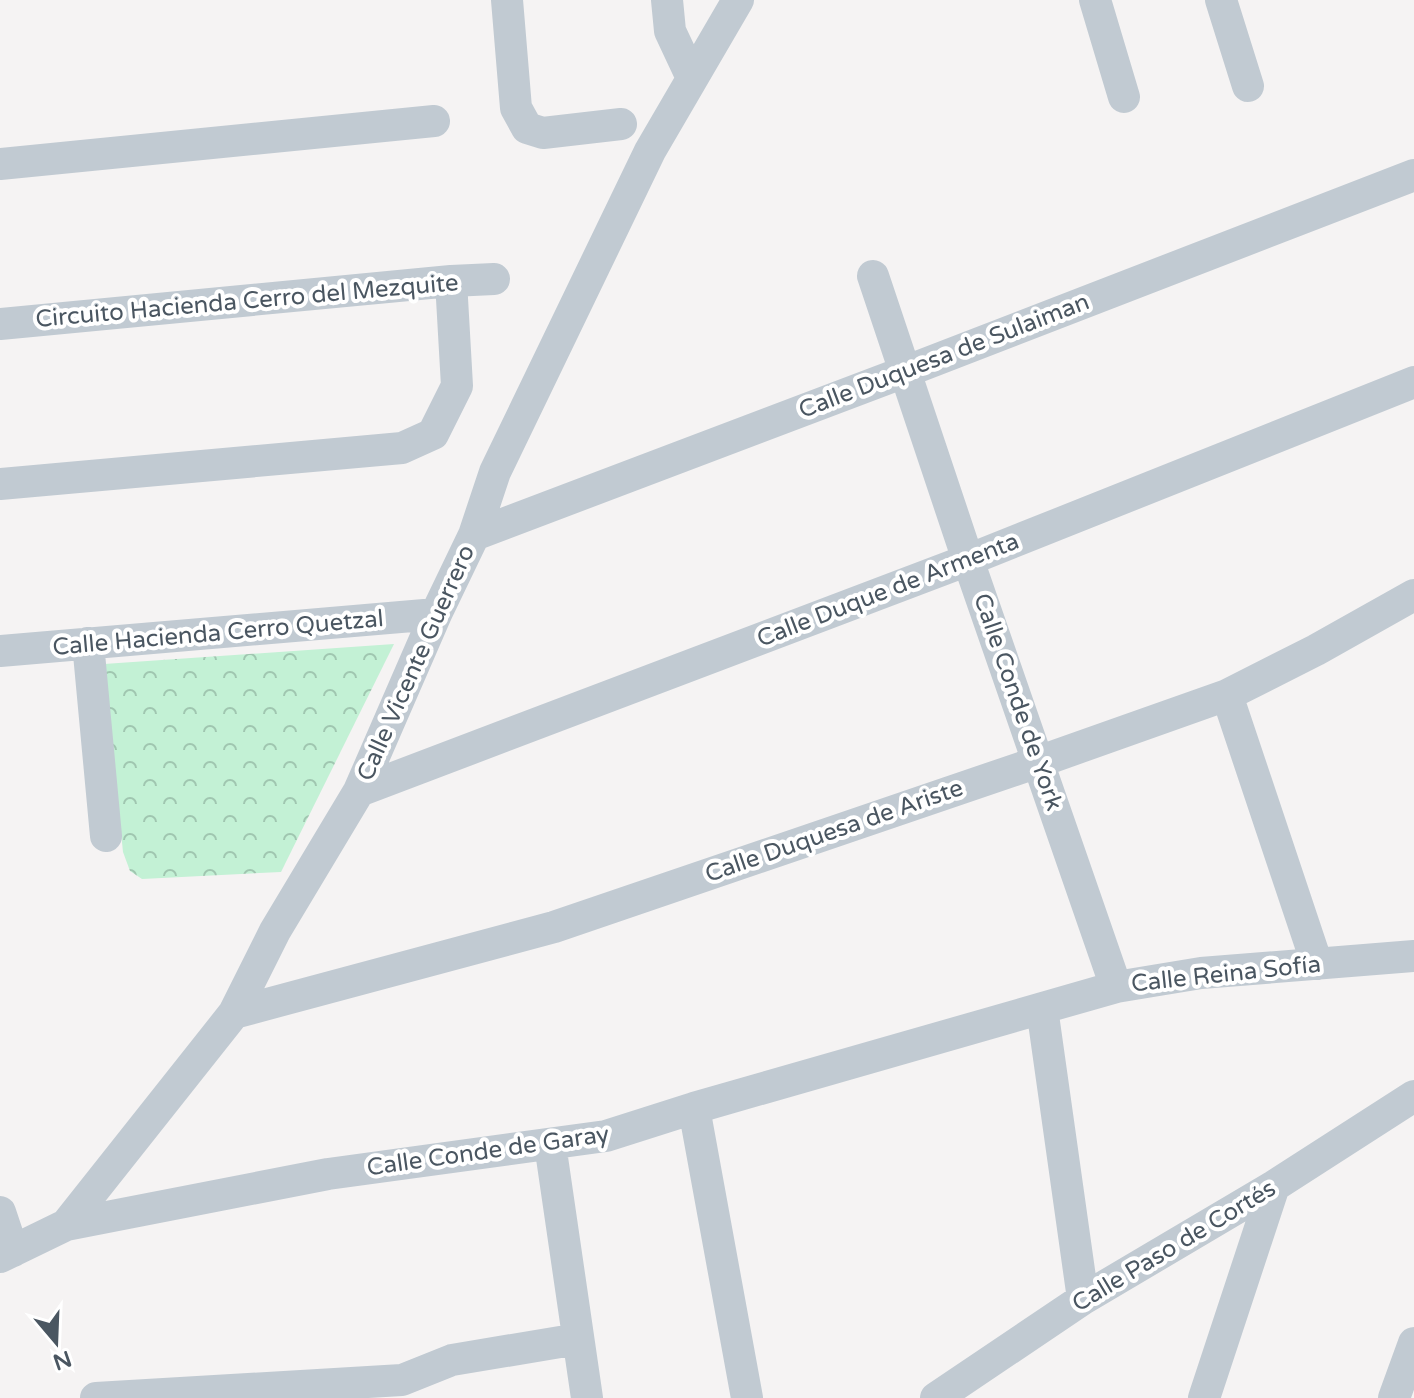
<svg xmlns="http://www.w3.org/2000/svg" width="1414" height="1398" viewBox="0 0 1414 1398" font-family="'Varela Round',sans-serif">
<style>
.forest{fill:url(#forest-crowns)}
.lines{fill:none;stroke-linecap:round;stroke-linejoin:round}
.minor{stroke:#c1cad2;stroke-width:32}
.labels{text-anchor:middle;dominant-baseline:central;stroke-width:8;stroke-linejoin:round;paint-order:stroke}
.street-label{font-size:24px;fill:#4a5661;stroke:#fff}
</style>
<defs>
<pattern id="forest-crowns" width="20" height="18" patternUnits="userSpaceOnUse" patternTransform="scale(2)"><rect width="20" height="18" fill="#c3f1d5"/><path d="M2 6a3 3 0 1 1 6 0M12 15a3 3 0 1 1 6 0" fill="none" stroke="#a0c6b0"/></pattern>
</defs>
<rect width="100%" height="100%" fill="#f5f3f3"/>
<path class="forest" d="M394 644 281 872 142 879 130 871 123 852 104 664Z"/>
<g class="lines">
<path class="minor" d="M507 0 516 108 527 128 543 133 621 124
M667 0 670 31 692 78
M1095 0 1124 97
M1221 0 1248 86
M0 164 434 121
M873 276 968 560 1116 987
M0 324 451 281 494 279
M0 484 402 448 433 434 457 386 451 281
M474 535 907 371 1414 175
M88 643 106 836
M0 651 436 614
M1227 695 1317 964
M359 791 968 560 1414 382
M1042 1008 1083 1299
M234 1013 554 927 1038 762 1227 695 1316 650 1414 595
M694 1108 747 1398
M550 1144 587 1398
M0 1212 13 1251
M66 1225 328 1174 606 1136 694 1108 1116 987 1201 973 1414 956
M0 1257 66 1225 234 1013 275 931 359 791 436 614 474 535 495 472 650 151 738 0
M96 1398 402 1380 452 1360 578 1339
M936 1398 1083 1299 1274 1186 1414 1096
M1204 1398 1274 1186
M1394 1398 1414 1343"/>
</g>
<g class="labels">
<g class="street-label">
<text transform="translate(247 301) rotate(-5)">Circuito Hacienda Cerro del Mezquite</text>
<text transform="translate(944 356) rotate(-21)">Calle Duquesa de Sulaiman</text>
<text transform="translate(888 590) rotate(-21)">Calle Duque de Armenta</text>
<text transform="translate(218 633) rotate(-5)">Calle Hacienda Cerro Quetzal</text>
<text transform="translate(416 663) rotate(-66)">Calle Vicente Guerrero</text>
<text transform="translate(1018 702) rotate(71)">Calle Conde de York</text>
<text transform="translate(834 831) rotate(-19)">Calle Duquesa de Ariste</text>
<text transform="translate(1226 974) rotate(-6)">Calle Reina Sofía</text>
<text transform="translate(488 1151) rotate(-8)">Calle Conde de Garay</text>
<text transform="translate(1174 1246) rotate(-31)">Calle Paso de Cortés</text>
</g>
</g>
<g transform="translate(56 1342) rotate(161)" stroke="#ffffff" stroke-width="6" paint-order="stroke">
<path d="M0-6L14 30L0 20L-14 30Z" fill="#4a5661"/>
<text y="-12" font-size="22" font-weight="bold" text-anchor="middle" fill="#4a5661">N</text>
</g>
</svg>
